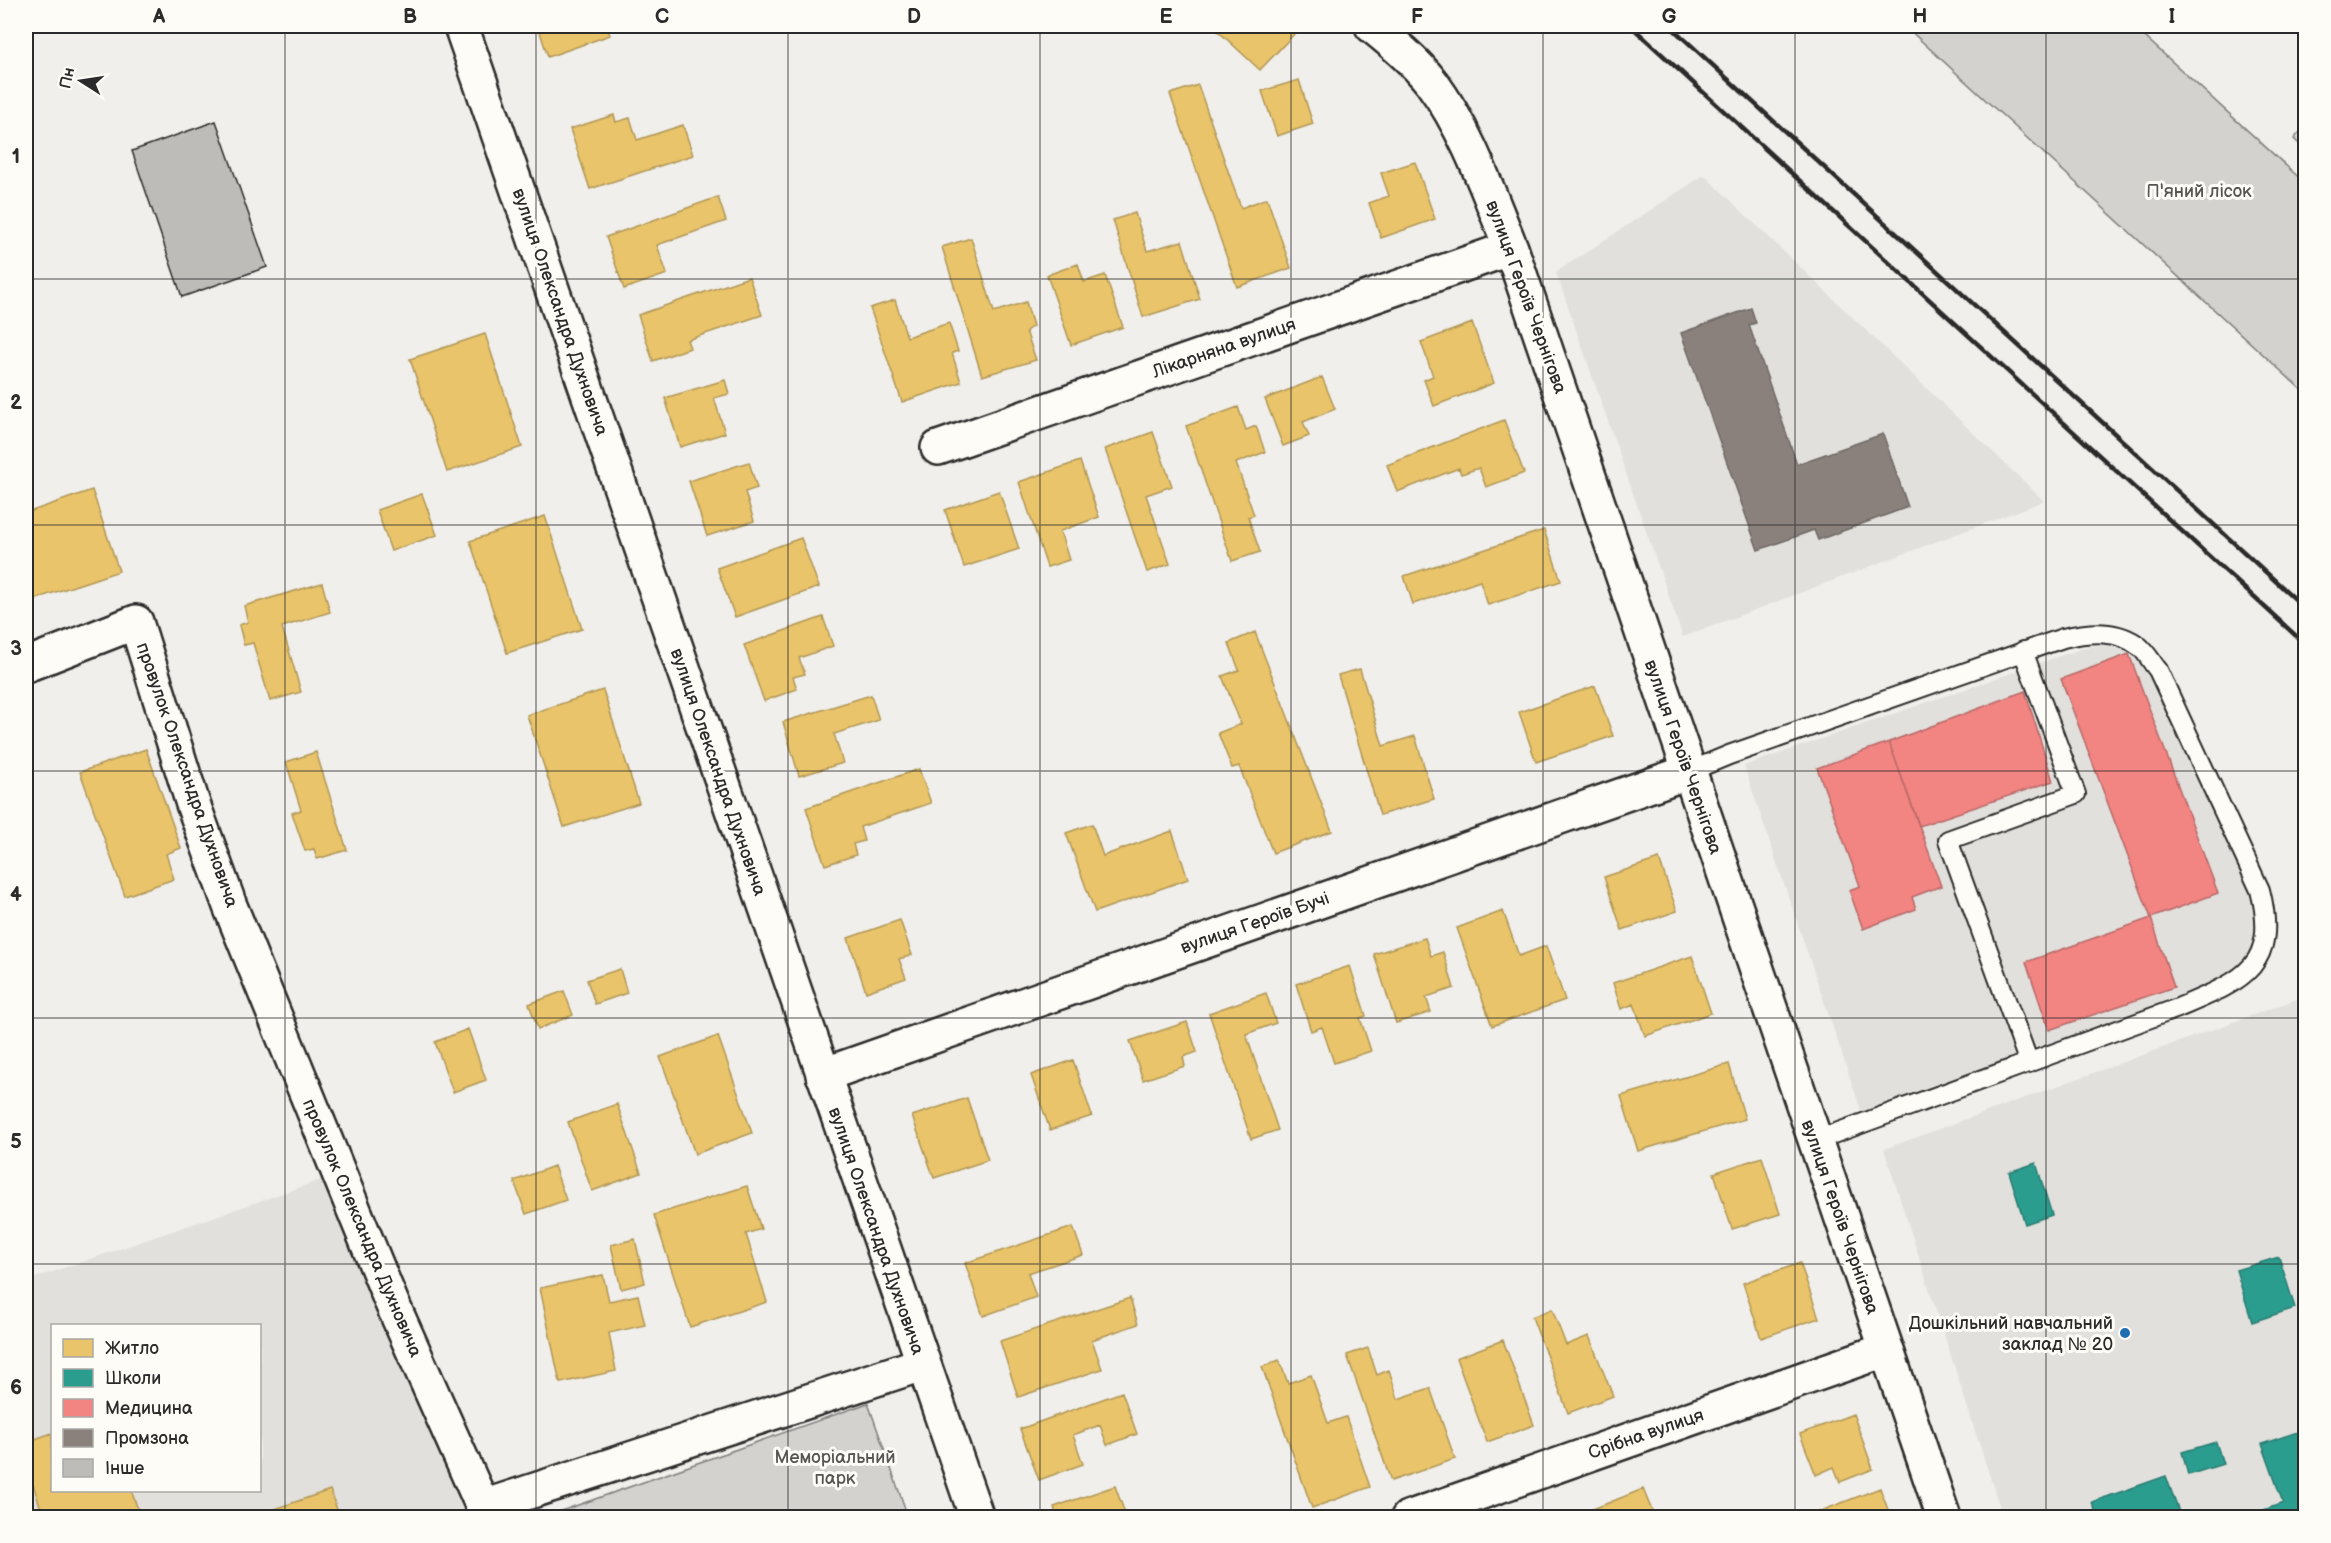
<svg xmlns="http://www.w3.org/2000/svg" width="2331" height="1543" viewBox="0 0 2331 1543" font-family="'Balsamiq Sans',sans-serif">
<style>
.built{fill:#e1e0dc;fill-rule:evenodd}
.green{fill:#d3d2cf;stroke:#7f7e7d;stroke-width:1.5}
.homes{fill:#e9c46a;stroke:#b09657;stroke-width:1.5}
.schools{fill:#2a9d8f;stroke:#2a7b71;stroke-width:1.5}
.health{fill:#f28482;stroke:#b66968;stroke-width:1.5}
.industry{fill:#8a817c;stroke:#6e6764;stroke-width:1.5}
.building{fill:#bdbcb8;stroke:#2b2b2b;stroke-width:1.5}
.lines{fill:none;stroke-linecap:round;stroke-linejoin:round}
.service-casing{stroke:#2b2b2b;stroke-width:22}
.minor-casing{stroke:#2b2b2b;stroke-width:38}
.secondary-casing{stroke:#2b2b2b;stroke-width:38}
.service{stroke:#fdfcf7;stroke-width:18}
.minor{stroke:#fdfcf7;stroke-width:33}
.secondary{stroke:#fdfcf7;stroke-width:33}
.rail{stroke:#2b2b2b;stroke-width:4.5}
.grid{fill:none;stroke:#2b2b2b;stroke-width:1.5;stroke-opacity:0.55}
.poi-dot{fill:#1f6fb2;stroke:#fdfcf7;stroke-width:2}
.labels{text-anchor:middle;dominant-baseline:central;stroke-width:6;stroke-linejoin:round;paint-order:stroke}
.park-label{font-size:18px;fill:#555554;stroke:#fdfcf7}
.street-label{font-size:18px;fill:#2b2b2b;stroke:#fdfcf7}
.poi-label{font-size:18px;fill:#2b2b2b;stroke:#fdfcf7;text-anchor:end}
.neatline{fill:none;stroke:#2b2b2b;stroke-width:2}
.grid-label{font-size:20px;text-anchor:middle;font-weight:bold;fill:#2b2b2b}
</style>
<rect width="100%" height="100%" fill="#f0efeb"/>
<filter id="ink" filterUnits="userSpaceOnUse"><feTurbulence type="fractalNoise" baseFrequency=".0167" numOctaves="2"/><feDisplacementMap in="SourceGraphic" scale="12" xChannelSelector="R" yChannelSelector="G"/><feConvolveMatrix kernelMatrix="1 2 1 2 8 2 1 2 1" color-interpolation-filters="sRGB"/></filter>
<g filter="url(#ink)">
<path class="built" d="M1704 175 2044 501 1683 637 1556 272Z
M2105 645 2120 648 2143 660 2256 898 2258 940 2246 965 2216 984 1862 1113 1744 766 2089 646Z
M2305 996V1517H2003L1884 1149Z
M327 1178 473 1517H26V1281ZM52 1326H260V1490H52Z"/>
<path class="green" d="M1905 26H2133L2305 183V393Z
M2305 126V150L2294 139Z
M868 1403 908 1517H544Z"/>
<path class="homes" d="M538 26H607L610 35 548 57Z
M1224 26H1290L1296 32 1260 70 1218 31Z
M1299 80 1313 124 1277 136 1262 91Z
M1198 85 1241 208 1267 198 1291 268 1237 287 1170 94Z
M614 115 616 122 630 118 637 140 683 125 693 155 590 189 570 129Z
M1415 162 1435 219 1381 238 1369 203 1389 196 1381 173Z
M718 197 726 221 657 245 667 274 624 289 606 237Z
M1135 213 1147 251 1182 241 1200 299 1143 317 1113 220Z
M971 238 994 312 1026 302 1033 326 1026 331 1036 360 982 376 942 247Z
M1078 264 1084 282 1105 275 1123 327 1071 345 1047 275Z
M749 277 762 315 687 340 690 348 653 361 638 315Z
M895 300 907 337 949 323 958 351 952 353 961 382 902 402 870 308Z
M1472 323 1494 383 1434 406 1424 380 1433 376 1421 342Z
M485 334 522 447 447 472 410 359Z
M1322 377 1335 409 1303 422 1309 436 1283 446 1265 399Z
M725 380 729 394 714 398 725 433 680 447 665 398Z
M1238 407 1246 430 1256 426 1265 452 1236 463 1254 515 1248 517 1260 552 1232 561 1186 426Z
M1504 420 1524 473 1486 487 1479 468 1461 474 1459 468 1397 492 1387 465Z
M1153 432 1172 486 1146 495 1170 564 1147 572 1105 449Z
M1080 461 1099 517 1060 531 1069 560 1047 567 1019 482Z
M749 462 757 488 745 492 754 521 707 536 689 481Z
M92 490 119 571 26 602V513Z
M999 491 1019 549 964 567 945 510Z
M422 494 437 535 391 551 377 510Z
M545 516 582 629 507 653 470 541Z
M1544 530 1561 581 1488 605 1480 581 1413 604 1404 576Z
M801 538 819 587 735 617 717 568Z
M322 583 330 612 282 627 301 692 270 701 253 643 244 645 239 625 248 622 244 606Z
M823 617 833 646 799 658 805 674 793 677 797 689 764 701 744 645Z
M1255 632 1332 831 1273 853 1239 766 1232 768 1218 733 1241 724 1222 676 1239 670 1229 643Z
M1360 669 1383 746 1415 736 1434 799 1380 815 1338 675Z
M1595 686 1613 736 1536 762 1519 712Z
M603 690 639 803 564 827 527 715Z
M871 695 879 720 834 734 843 763 799 776 783 722Z
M146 749 181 848 166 854 174 879 125 896 80 772Z
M316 752 347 850 317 859 314 849 305 851 292 813 301 810 286 762Z
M919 769 931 803 860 827 864 841 853 844 856 855 825 865 806 808Z
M1092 824 1103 856 1172 831 1188 879 1095 912 1066 833Z
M1659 859 1677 911 1622 930 1604 877Z
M1503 911 1519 956 1546 946 1565 1000 1492 1026 1457 928Z
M900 920 912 955 899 959 906 978 866 992 848 938Z
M1425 938 1431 956 1443 952 1454 988 1426 997 1431 1012 1396 1023 1374 954Z
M1692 956 1711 1013 1645 1036 1634 1004 1621 1009 1613 983Z
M1350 966 1366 1016 1360 1018 1371 1051 1334 1063 1322 1027 1311 1031 1296 984Z
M620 969 627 993 595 1004 587 980Z
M564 991 573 1015 538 1029 529 1004Z
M1266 993 1276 1023 1246 1034 1278 1130 1251 1139 1209 1013Z
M1187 1022 1197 1052 1183 1057 1185 1066 1143 1080 1130 1041Z
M468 1029 486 1080 453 1092 435 1042Z
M718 1036 752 1133 695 1154 660 1057Z
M1073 1060 1092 1116 1050 1130 1031 1075Z
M1729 1064 1745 1119 1638 1151 1621 1096Z
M967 1098 988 1160 934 1178 912 1116Z
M617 1104 641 1173 592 1191 568 1122Z
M1762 1157 1780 1214 1732 1229 1714 1173Z
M554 1166 566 1200 526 1214 514 1181Z
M747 1186 761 1229 746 1234 767 1302 690 1327 654 1215Z
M1073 1227 1083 1255 1028 1273 1036 1297 983 1316 965 1263Z
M635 1239 645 1283 621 1289 611 1245Z
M1800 1263 1819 1318 1761 1338 1743 1283Z
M603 1275 609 1301 638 1295 645 1325 609 1333 616 1371 560 1383 540 1288Z
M1130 1298 1138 1324 1092 1340 1102 1369 1018 1397 1000 1341Z
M1552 1309 1566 1345 1589 1336 1613 1396 1568 1413 1532 1317Z
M1503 1340 1534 1425 1487 1442 1456 1358Z
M1368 1348 1377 1375 1389 1370 1398 1399 1430 1388 1455 1459 1391 1481 1347 1355Z
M1279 1360 1288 1383 1311 1375 1328 1423 1346 1417 1370 1487 1312 1508 1262 1367Z
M1122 1392 1137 1434 1107 1445 1100 1425 1073 1435 1083 1464 1039 1480 1020 1429Z
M1853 1414 1873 1469 1840 1482 1834 1467 1816 1475 1800 1434Z
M52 1433V1490H131L141 1518H44L26 1463V1442Z
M1115 1486 1126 1516 1057 1518 1054 1507Z
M1880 1488 1891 1518H1803Z
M1643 1489 1655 1518H1591L1588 1511Z
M330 1490 340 1518H249Z"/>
<path class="schools" d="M2036 1163 2052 1215 2025 1224 2009 1172Z
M2279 1257 2295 1308 2252 1322 2236 1270Z
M2306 1429V1518H2242L2283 1503 2262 1444Z
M2216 1442 2223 1464 2188 1475 2182 1452Z
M2166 1476 2181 1518H2098L2092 1502Z"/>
<path class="health" d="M2129 654 2218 893 2151 918 2061 679Z
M2025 691 2053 781 1919 826 1889 742Z
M1889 742 1941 886 1912 897 1916 909 1863 929 1849 890 1860 886 1817 768Z
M2151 918 2174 987 2049 1030 2026 962Z"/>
<path class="industry" d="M1751 308 1756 323 1749 325 1797 464 1883 434 1908 507 1818 540 1814 530 1758 550 1681 333Z"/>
<path class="building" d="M216 121 267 267 182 297 132 151Z"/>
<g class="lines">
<defs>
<path id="service" d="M2023 651 2076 794 1948 840 2029 1063
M1688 772 1729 755 2063 638C2089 632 2118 629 2140 647 2147 653 2152 663 2158 670L2260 890C2280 968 2241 981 2178 1008L1814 1141"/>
<path id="minor" d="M1372 26C1393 43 1415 61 1432 83 1468 132 1488 192 1511 248L1944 1518
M938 448 1511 248
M26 665 136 622 193 804 230 906 391 1301 483 1507 922 1364
M823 1075 1688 772
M1408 1518 1885 1350"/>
<path id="secondary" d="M461 26 977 1518"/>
</defs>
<use href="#service" class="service-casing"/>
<use href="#minor" class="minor-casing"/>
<use href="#secondary" class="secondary-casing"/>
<use href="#service" class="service"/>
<use href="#minor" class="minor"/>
<use href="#secondary" class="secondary"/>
<path class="rail" d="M1631 26 2306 645
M1670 26 2306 609"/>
</g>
</g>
<path class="grid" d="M285 26V1518M536 26V1518M788 26V1518M1040 26V1518M1291 26V1518M1543 26V1518M1795 26V1518M2046 26V1518M26 279H2306M26 525H2306M26 771H2306M26 1018H2306M26 1264H2306"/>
<circle class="poi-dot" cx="2125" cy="1333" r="6"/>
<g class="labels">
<g class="park-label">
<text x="2199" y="191">П'яний лісок</text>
<text x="835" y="1457">Меморіальний<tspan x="835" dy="21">парк</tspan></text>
</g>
<g class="street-label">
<text transform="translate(1526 297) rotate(70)">вулиця Героїв Чернігова</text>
<text transform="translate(560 312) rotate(71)">вулиця Олександра Духновича</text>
<text transform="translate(1224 348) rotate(-19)">Лікарняна вулиця</text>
<text transform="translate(1683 757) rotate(71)">вулиця Героїв Чернігова</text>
<text transform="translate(718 772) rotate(71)">вулиця Олександра Духновича</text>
<text transform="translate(187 775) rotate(71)">провулок Олександра Духновича</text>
<text transform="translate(1255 923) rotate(-19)">вулиця Героїв Бучі</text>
<text transform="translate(1840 1217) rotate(71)">вулиця Героїв Чернігова</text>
<text transform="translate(362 1228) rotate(67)">провулок Олександра Духновича</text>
<text transform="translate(876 1231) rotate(71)">вулиця Олександра Духновича</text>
<text transform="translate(1646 1434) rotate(-19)">Срібна вулиця</text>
</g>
<g class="poi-label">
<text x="2113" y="1323">Дошкільний навчальний<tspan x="2113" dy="21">заклад № 20</tspan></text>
</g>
</g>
<rect width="2331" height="1543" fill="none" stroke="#fdfcf7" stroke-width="66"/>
<rect x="51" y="1324" width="210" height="168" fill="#fdfcf7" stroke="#a9a8a5" stroke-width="1.5"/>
<rect x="63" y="1339" width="30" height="18" fill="#e9c46a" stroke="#a9a8a5" stroke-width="1.5"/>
<text x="105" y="1354" font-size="18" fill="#2b2b2b">Житло</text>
<rect x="63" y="1369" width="30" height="18" fill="#2a9d8f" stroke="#a9a8a5" stroke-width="1.5"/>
<text x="105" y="1384" font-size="18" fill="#2b2b2b">Школи</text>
<rect x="63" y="1399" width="30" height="18" fill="#f28482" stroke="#a9a8a5" stroke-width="1.5"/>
<text x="105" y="1414" font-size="18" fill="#2b2b2b">Медицина</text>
<rect x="63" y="1429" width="30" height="18" fill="#8a817c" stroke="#a9a8a5" stroke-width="1.5"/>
<text x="105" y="1444" font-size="18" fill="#2b2b2b">Промзона</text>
<rect x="63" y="1459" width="30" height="18" fill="#bdbcb8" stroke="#a9a8a5" stroke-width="1.5"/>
<text x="105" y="1474" font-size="18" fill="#2b2b2b">Інше</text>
<g transform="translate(81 81) rotate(282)" stroke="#fdfcf7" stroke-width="4.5" paint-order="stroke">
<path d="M0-4.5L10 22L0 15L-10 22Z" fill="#2b2b2b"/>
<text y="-9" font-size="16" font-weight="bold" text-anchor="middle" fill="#2b2b2b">Пн</text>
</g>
<rect x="33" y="33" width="2265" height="1477" class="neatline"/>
<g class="grid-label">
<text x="159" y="23">A</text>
<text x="410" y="23">B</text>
<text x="662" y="23">C</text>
<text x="914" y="23">D</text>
<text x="1166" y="23">E</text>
<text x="1417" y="23">F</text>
<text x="1669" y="23">G</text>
<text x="1920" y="23">H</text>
<text x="2172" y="23">I</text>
<text x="16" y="163">1</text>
<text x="16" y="409">2</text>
<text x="16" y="655">3</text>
<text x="16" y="901">4</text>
<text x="16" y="1148">5</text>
<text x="16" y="1394">6</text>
</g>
</svg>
